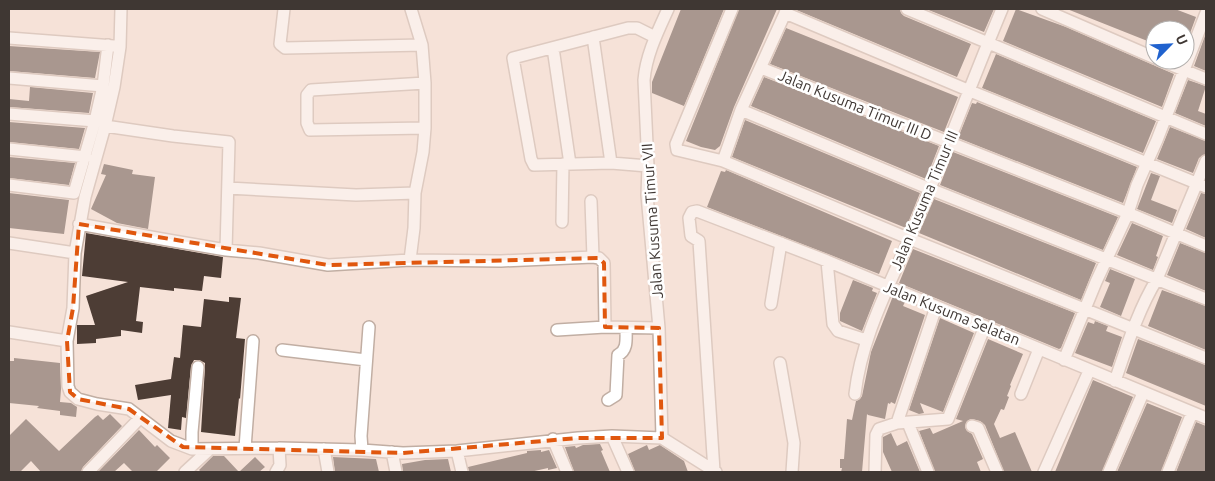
<svg xmlns="http://www.w3.org/2000/svg" width="1215" height="481" viewBox="0 0 1215 481" font-family="Ubuntu,sans-serif">
<style>
.building{fill:#4d3d35}
.lines{fill:none;stroke-linecap:round;stroke-linejoin:round}
.street-casing{stroke:#c1aea3;stroke-width:14}
.street{stroke:#fff;stroke-width:11}
.marked{fill:none;stroke:#e0570e;stroke-width:4;stroke-dasharray:10 6;stroke-linejoin:round}
.labels{text-anchor:middle;dominant-baseline:central;stroke-width:5;stroke-linejoin:round;paint-order:stroke}
.street-label{font-size:15px;fill:#3f3733;stroke:#fff}
</style>
<rect width="100%" height="100%" fill="#f6e2d8"/>
<path class="building" d="M681 9H724L684 106 652 93V82Z
M739 9H777L734 107 720 146 715 150 701 147 686 141Z
M794 9H900L901 13 904 16 971 44 957 77Z
M926 9H994L984 32Z
M1016 9 1066 27 1174 74 1162 107 1003 41Z
M1067 9H1175L1196 17 1185 47V30H1155V44Z
M786 28 958 97 944 132 770 64Z
M1206 33V71L1194 66Z
M9 46 100 52 95 78 9 71Z
M996 54 1156 121 1143 153 982 88Z
M764 77 939 146 926 179 751 106Z
M1188 80 1206 86 1198 111 1206 114V126L1175 113Z
M30 87 93 93 89 113 9 107V99L29 101Z
M977 102 1137 167 1123 203 958 138 972 103 976 104Z
M745 120 920 193 906 228 732 157Z
M9 122 85 128 79 149 9 142Z
M1170 127 1206 141V154L1199 158 1193 173 1157 159Z
M953 152 1118 217 1103 250 940 185Z
M9 157 75 163 69 185 9 178Z
M104 164 133 170 132 174 155 177 148 229 117 223 91 209 106 175 101 174Z
M726 170 892 241 879 274 707 207 721 171 725 172Z
M1151 173 1160 176 1151 200 1177 210 1172 223 1137 209Z
M9 193 69 200 64 234 9 228Z
M1201 193 1206 194V238L1186 229Z
M934 199 1096 263 1081 300 919 233Z
M1132 223 1163 236 1156 256 1158 257 1153 270 1117 255Z
M86 233 223 257 221 278 204 276 202 291 174 288V291L140 287 136 321 143 322 142 333 121 330V336L96 339V343L77 344V325H95L86 296 128 282 82 276Z
M1180 243 1206 253V291L1167 275Z
M913 249 1075 313 1061 348 1059 349 899 283Z
M1110 269 1135 279 1121 316 1100 307 1110 283 1105 281Z
M853 280 873 288 872 291 877 293 862 331 840 321V313Z
M1162 290 1206 306V350L1148 326Z
M893 296 905 302 903 306 925 315 895 404 891 402 890 404 888 403 885 419 868 415 867 414 862 472H841L842 468H840V459H844L847 419 852 420 856 401 860 399 862 396 871 352Z
M229 297 241 298 236 338 245 339 240 399 239 398 235 436 201 432 205 367V363L199 360H194L191 366 186 418 182 417 181 430 168 428 171 395 138 400 135 385 171 379 174 357 180 358 183 325 201 327 204 299 229 302Z
M940 318 974 333 943 412 920 403 924 413 919 414 909 410Z
M1095 321 1108 326 1106 331 1122 337 1112 367 1075 353 1088 322 1094 324Z
M988 339 1023 354 1010 385 1011 386 1007 396 1009 397 1004 410 1001 409 994 424 1000 438 1015 432 1032 472H1004L985 425 980 421 971 419 967 421 965 427 967 431 972 434 983 459 977 462 981 472H935L919 431 930 428 933 434 963 421 956 419Z
M1138 339 1206 365V406L1126 373Z
M14 358 60 363 61 389 60 402 71 403 77 407 76 417 60 415V411L37 408 39 406 9 403V361H14Z
M1093 380 1133 397 1102 472H1055Z
M1147 403 1182 417 1161 472H1117Z
M110 414 122 426 83 467 81 472H41L31 461 20 472H9V436L26 419 59 451 95 417 98 415 103 420Z
M1196 422 1206 426V472H1176Z
M139 430 155 447 157 445 170 458 156 472H133L124 463 114 472H98Z
M891 433 897 446 907 441 920 472H892L883 452V437Z
M600 444 603 450 601 451 610 472H574L565 447 575 446 576 448 583 445Z
M647 445 649 450 660 445 684 461 688 472H635L628 454Z
M541 450V452L549 450 557 468 548 470V468L530 472H469L468 467 527 453V451Z
M213 456H224L239 472 255 457 265 467 259 472H201L199 470Z
M333 457 376 459 379 472H335Z
M448 459 451 472H403L402 464 425 460Z"/>
<g class="lines">
<defs>
<path id="street" d="M121 9 120 47 114 87 105 126 85 197 75 253 73 308 67 341 68 386 70 392 78 399 97 404 129 409 171 441 192 449 279 448 362 450 403 453 457 451 578 438 612 436 662 438 716 472
M284 9 280 44 285 48 422 45
M732 9 676 144 677 150 723 161 910 239 1206 358
M907 9 1206 134
M1042 9 1155 58
M785 13 970 91 1206 187
M593 37 611 163
M9 38 114 46
M553 48 570 164
M1159 60 1206 79
M761 68 1128 213 1206 246
M9 78 103 86
M425 83 311 90 307 95V123L310 130 425 128
M741 110 930 189 1206 299
M9 114 95 121
M105 126 173 136 229 142 226 250
M9 149 86 157
M723 161 741 110 787 9
M648 166 611 163 534 165 531 159 513 58 628 28H637L655 37
M9 185 74 193 95 121 103 86 108 45
M228 188 356 195 415 193
M591 201 593 257
M562 222 563 164
M79 224 162 239 226 250 259 253 328 265 410 260 501 261 593 257 599 258 604 263 605 327
M9 243 75 253
M410 260 414 228 415 193 423 152 425 128V83L422 45 411 9
M827 261 833 324 838 331 866 340
M771 304 781 243
M557 330 605 327 659 328
M9 332 67 341
M282 350 366 360
M1064 360 1096 282 1128 213 1137 185 1157 140 1206 13
M780 363 794 443 792 472
M1115 381C1127 346 1138 310 1157 279L1206 161
M855 394C862 333 892 282 914 227 945 154 972 81 1002 9
M1021 394 1039 349
M608 400 616 395 618 355C628 350 626 339 626 328
M897 423 936 307
M908 423 928 472
M972 426 978 428 997 472
M612 436 628 472
M662 438 659 328 647 195 648 166 644 80C646 55 658 31 668 9
M553 439 567 472
M245 448 253 341
M192 449V432L198 367
M324 449 328 472
M362 450 361 436 369 327
M457 451 462 472
M392 452 396 472
M714 471 699 241 691 236 689 218 692 212 697 211 827 261 1206 418
M88 472 140 418
M185 472 210 449
M276 472 280 465 279 448
M875 472 876 435 879 429 897 423 948 419 985 326
M1044 472 1089 371
M1109 472 1143 393
M1168 472 1192 413"/>
</defs>
<use href="#street" class="street-casing"/>
<use href="#street" class="street"/>
</g>
<path d="M0 0H1215V481H0ZM79 224 328 265 599 258 604 263 605 327 659 328 662 438H578L403 453 183 447 129 409 78 399 70 392 67 341 73 308Z" fill="#f6e2d8" fill-opacity=".55" fill-rule="evenodd"/>
<path class="marked" d="M79 224 328 265 599 258 604 263 605 327 659 328 662 438H578L403 453 183 447 129 409 78 399 70 392 67 341 73 308Z"/>
<g class="labels">
<g class="street-label">
<text transform="translate(855 105) rotate(22)">Jalan Kusuma Timur III D</text>
<text transform="translate(924 200) rotate(-67)">Jalan Kusuma Timur III</text>
<text transform="translate(652 221) rotate(-94)">Jalan Kusuma Timur VII</text>
<text transform="translate(952 313) rotate(22)">Jalan Kusuma Selatan</text>
</g>
</g>
<rect width="1215" height="481" fill="none" stroke="#3f3733" stroke-width="20"/>
<g transform="translate(1170 45) rotate(66)"><circle r="24" fill="#ffffff" stroke="#b2afad"/>
<path d="M0-4L9 19L0 12L-9 19Z" fill="#2062ce"/>
<text y="-8" font-size="14" font-weight="bold" text-anchor="middle" fill="#3f3733">U</text>
</g>
</svg>
